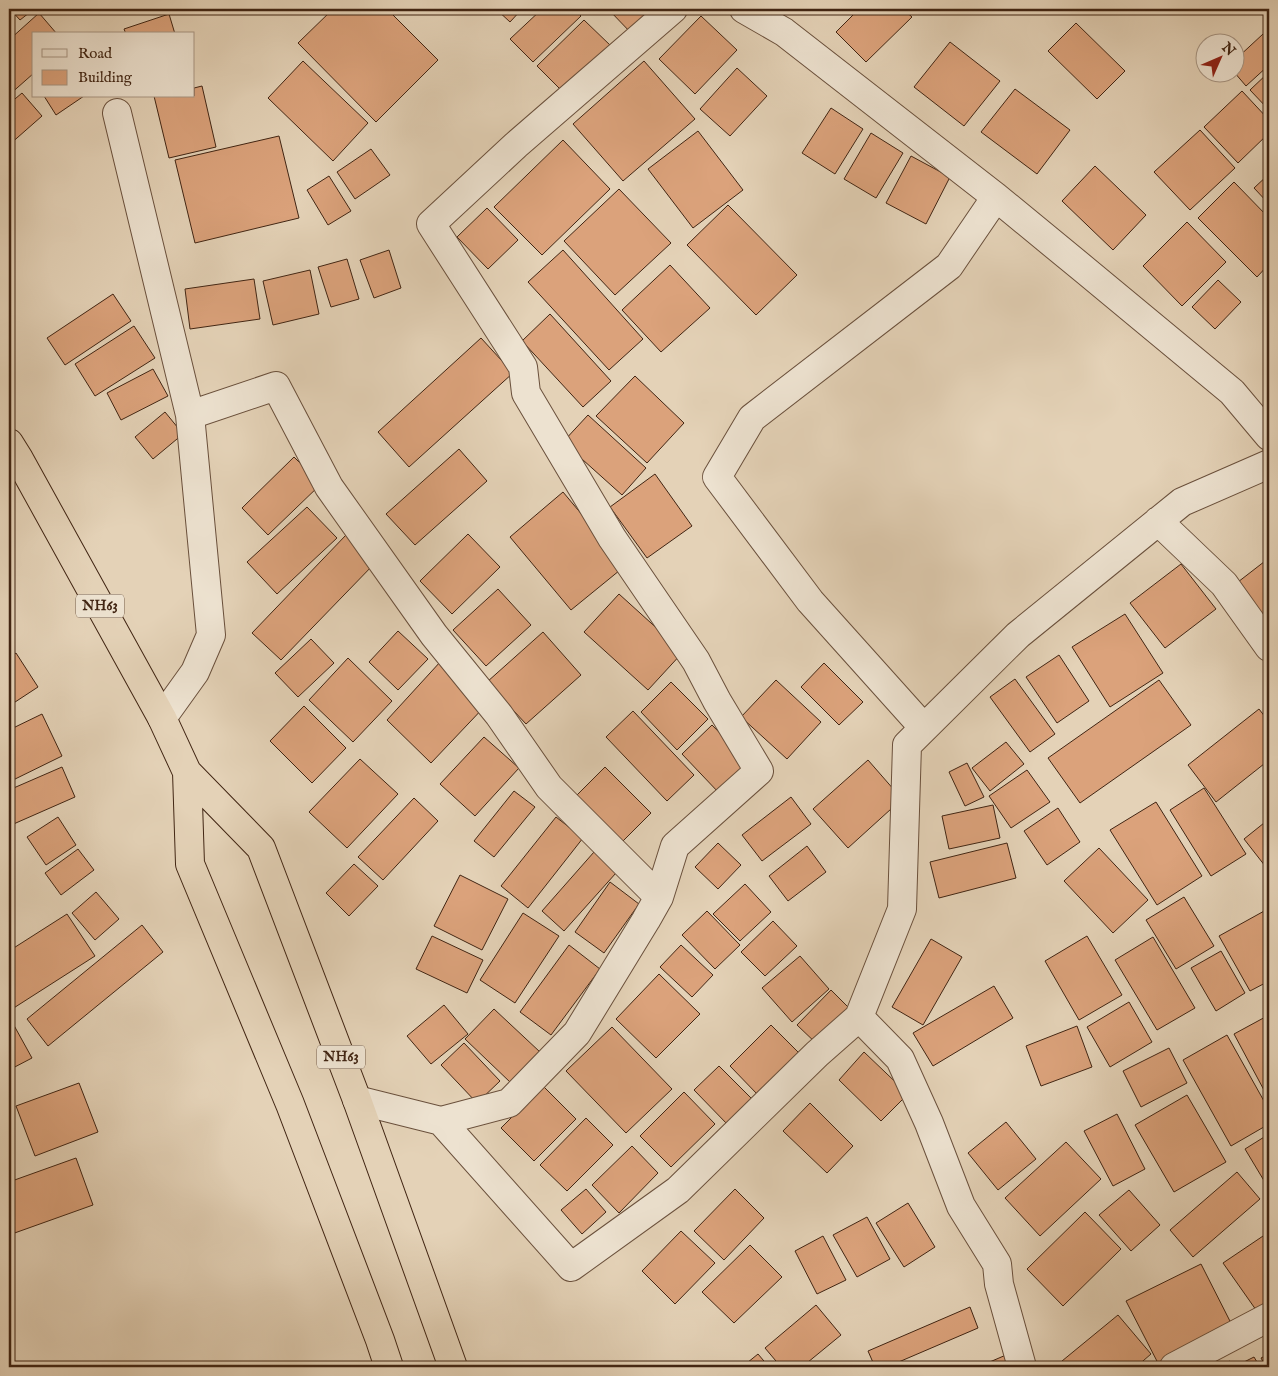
<svg xmlns="http://www.w3.org/2000/svg" width="1278" height="1376" viewBox="0 0 1278 1376" font-family="'IM FELL English',serif">
<style>
.building{fill:#dba27b;stroke:#412513}
.lines{fill:none;stroke-linecap:round;stroke-linejoin:round}
.minor-casing{stroke:#6a503c;stroke-width:30}
.highway-casing{stroke:#412513;stroke-width:30}
.minor{stroke:#ede2d0;stroke-width:28}
.highway{stroke:#e4d2b7;stroke-width:28}
.labels{text-anchor:middle;dominant-baseline:central;stroke-width:5;stroke-linejoin:round;paint-order:stroke}
.shield{fill:#ede2d0;stroke:#755e4c;stroke-width:1}
.shield-label{font-size:14px;font-weight:bold;fill:#412513}
</style>
<rect width="100%" height="100%" fill="#e4d2b7"/>
<filter id="stains"><feTurbulence type="fractalNoise" baseFrequency=".004" numOctaves="4"/><feColorMatrix values="0 0 0 0 .2 0 0 0 0 .09 0 0 0 0 .02 0 0 0 .5 -.17"/></filter>
<radialGradient id="worn" r=".72"><stop offset=".6" stop-color="#630" stop-opacity="0"/><stop offset="1" stop-color="#630" stop-opacity=".3"/></radialGradient>
<path class="building" d="M10 9H34L20 20Z
M333 9H387L438 60 376 122 298 43Z
M496 9H522L510 22Z
M542 9H574L581 16 533 62 510 39Z
M608 9H661L634 36Z
M859 9H903L912 17 866 62 836 32Z
M39 13 57 34H34V73L9 95V40Z
M169 14 175 34H126L124 29Z
M701 16 737 50 695 94 659 59Z
M584 20 611 46 564 93 537 66Z
M1076 23 1125 71 1097 99 1048 51Z
M1263 34 1269 41V65L1246 86 1234 72H1236V59Z
M950 42 1000 81 964 126 914 87Z
M303 61 368 123 333 161 268 98Z
M644 61 695 119 623 181 573 124Z
M737 68 767 96 730 136 700 109Z
M1269 72V110L1250 90Z
M202 86 216 147 169 158 154 96H194V88Z
M1015 89 1070 130 1037 174 981 132Z
M1242 91 1269 120V133L1238 163 1204 127Z
M22 93 42 116 9 145V104Z
M44 96H84L56 115Z
M831 108 863 129 835 174 802 153Z
M1200 130 1235 168 1190 210 1154 172Z
M698 131 743 190 693 228 648 169Z
M871 133 903 153 876 198 844 179Z
M279 136 299 218 195 243 175 160Z
M563 140 610 189 542 255 494 207Z
M371 149 390 175 355 199 337 172Z
M911 156 950 177 926 224 886 203Z
M1095 166 1146 215 1113 250 1062 201Z
M1269 174V204L1254 188Z
M329 176 351 211 328 225 307 190Z
M1234 182 1269 218V264L1257 277 1198 218Z
M619 189 671 243 615 295 564 241Z
M728 205 797 275 756 315 687 245Z
M487 208 518 240 488 269 457 237Z
M1187 222 1226 262 1182 306 1143 266Z
M389 250 401 288 374 298 360 260Z
M563 250 643 339 609 370 528 282Z
M347 259 359 299 331 307 318 267Z
M670 265 710 308 661 352 622 310Z
M310 270 319 314 273 325 263 281Z
M254 279 260 319 190 329 185 289Z
M1218 280 1241 302 1215 329 1192 307Z
M113 294 131 321 65 365 47 338Z
M550 314 611 381 583 407 522 341Z
M134 326 155 358 95 396 75 364Z
M481 338 513 373 409 467 378 432Z
M153 369 168 396 121 420 107 393Z
M635 376 684 423 647 463 596 416Z
M165 412 183 434 153 459 135 437Z
M588 415 646 468 622 495 563 442Z
M459 449 487 481 415 545 386 514Z
M294 457 321 484 268 535 242 508Z
M655 474 692 526 647 558 610 507Z
M563 492 625 566 571 610 510 537Z
M307 507 337 538 277 594 247 562Z
M468 534 500 567 452 614 420 581Z
M346 535 375 563 281 660 252 633Z
M1269 558V623L1238 582Z
M1181 564 1216 609 1165 648 1130 603Z
M498 589 531 625 486 666 453 630Z
M619 594 683 652 648 690 584 632Z
M1125 614 1163 673 1110 707 1072 647Z
M398 631 428 659 398 690 369 662Z
M543 632 581 675 526 724 487 682Z
M311 639 334 663 298 697 275 673Z
M16 653 38 687 9 706V658Z
M1059 655 1089 701 1057 723 1026 677Z
M348 658 392 701 353 742 309 700Z
M441 661 487 704 431 763 387 720Z
M824 663 863 702 839 725 801 687Z
M1015 679 1055 734 1030 752 990 697Z
M776 680 821 722 787 759 741 717Z
M1159 680 1191 725 1080 803 1048 758Z
M671 682 708 719 677 750 641 712Z
M304 706 346 748 312 783 270 741Z
M1259 709 1269 722V760L1216 802 1188 765Z
M633 711 694 775 667 801 606 737Z
M42 714 62 756 9 782V730Z
M712 725 751 765 720 794 682 754Z
M484 737 519 768 475 816 440 784Z
M1006 742 1024 764 990 791 972 768Z
M360 759 398 794 347 848 309 812Z
M868 760 902 799 848 848 813 809Z
M967 763 984 797 965 806 949 772Z
M62 767 75 797 9 826V790Z
M605 767 651 813 615 849 569 803Z
M1027 770 1050 802 1011 828 989 796Z
M1204 788 1246 854 1211 876 1170 810Z
M514 791 535 807 494 857 474 841Z
M791 797 811 824 762 861 742 835Z
M414 798 438 821 383 880 358 857Z
M1156 802 1202 876 1157 905 1110 830Z
M993 805 1000 838 949 849 942 816Z
M1058 808 1080 842 1047 865 1024 831Z
M58 817 76 845 46 865 27 837Z
M556 817 583 838 528 908 501 886Z
M1269 819V871L1244 839Z
M718 843 741 865 718 889 695 867Z
M1007 843 1016 878 939 898 930 862Z
M807 846 826 872 788 901 769 876Z
M1099 848 1148 900 1113 933 1064 881Z
M78 849 94 870 61 895 45 873Z
M594 852 616 873 564 931 542 911Z
M354 864 378 886 349 916 326 893Z
M460 875 508 899 482 950 434 926Z
M610 882 639 904 604 953 575 932Z
M745 884 771 912 740 941 713 914Z
M96 892 119 919 95 940 72 913Z
M1184 897 1214 946 1176 969 1146 920Z
M1266 910 1269 916V981L1250 991 1219 936Z
M707 911 740 945 715 969 682 935Z
M523 913 559 936 515 1003 480 980Z
M67 914 95 956 9 1011V951Z
M773 921 797 946 765 976 741 952Z
M142 925 163 952 48 1046 27 1019Z
M432 936 483 960 467 993 416 969Z
M1087 936 1122 995 1079 1020 1045 961Z
M1153 937 1195 1008 1157 1030 1115 960Z
M931 939 962 957 923 1025 892 1007Z
M569 945 600 969 551 1035 520 1012Z
M681 945 713 975 692 997 660 967Z
M1221 951 1245 993 1216 1011 1191 968Z
M800 956 829 989 792 1022 762 988Z
M659 974 700 1014 656 1058 616 1019Z
M994 986 1013 1018 933 1066 913 1033Z
M831 990 852 1011 818 1045 797 1025Z
M1129 1002 1152 1042 1110 1067 1087 1027Z
M444 1005 468 1034 431 1064 407 1036Z
M494 1009 540 1052 511 1083 465 1039Z
M1269 1015V1090L1265 1092 1234 1034Z
M11 1020 32 1058 9 1070V1021Z
M771 1025 800 1054 758 1095 730 1066Z
M1077 1026 1092 1067 1041 1086 1026 1046Z
M612 1027 672 1089 626 1133 566 1071Z
M1227 1035 1269 1110V1124L1231 1146 1183 1060Z
M464 1043 500 1081 477 1103 441 1065Z
M1169 1048 1187 1083 1141 1107 1123 1071Z
M864 1052 908 1094 881 1121 839 1080Z
M719 1066 754 1101 729 1126 694 1090Z
M79 1083 98 1132 35 1156 16 1106Z
M543 1086 576 1119 534 1161 501 1128Z
M684 1092 715 1124 671 1167 640 1136Z
M1187 1095 1226 1162 1174 1192 1135 1125Z
M810 1103 853 1146 827 1173 783 1131Z
M1117 1114 1145 1169 1113 1186 1084 1131Z
M586 1118 613 1145 567 1191 540 1165Z
M1006 1122 1036 1159 998 1190 968 1153Z
M1269 1134V1189L1245 1149Z
M1066 1142 1101 1179 1040 1236 1005 1198Z
M632 1146 658 1173 619 1213 592 1185Z
M76 1158 93 1205 9 1235V1182Z
M1237 1172 1260 1199 1193 1257 1170 1230Z
M586 1189 606 1212 582 1234 561 1210Z
M735 1189 764 1218 724 1260 694 1231Z
M1129 1190 1160 1225 1131 1251 1099 1215Z
M908 1203 935 1247 904 1267 876 1223Z
M1085 1212 1121 1249 1063 1306 1027 1269Z
M867 1217 890 1259 857 1277 833 1235Z
M681 1231 715 1263 675 1304 642 1271Z
M1269 1232V1311L1261 1317 1223 1263Z
M823 1236 846 1280 817 1294 795 1251Z
M750 1245 782 1277 734 1323 702 1292Z
M1201 1264 1235 1331 1163 1367H1160L1126 1301Z
M816 1305 841 1335 802 1367H781L765 1348Z
M970 1307 978 1328 887 1367H875L868 1351Z
M1118 1315 1151 1354 1136 1367H1067L1062 1361Z
M758 1354 769 1367H742Z
M1269 1354V1367H1266L1261 1358Z
M1006 1355 1012 1367H978Z
M1254 1357 1260 1367H1237L1236 1366Z
M1230 1361 1233 1367H1218Z"/>
<g class="lines">
<defs>
<path id="minor" d="M744 9 784 32 996 197
M117 113 190 415 211 635 195 672 162 718
M190 415 276 386 329 487 434 635 499 715 549 787 659 897
M1158 521 1224 584 1269 647
M924 728 810 601 717 477 752 418 949 266 996 197 1086 271 1232 392 1269 436
M859 1017 900 1059 929 1123 961 1206 997 1264 999 1284 1022 1367
M357 1100 441 1121 571 1267 678 1190 817 1054 859 1017 902 909 907 745 1018 635 1182 502 1269 464
M441 1121 509 1103 577 1033 646 920 659 897 675 846 759 771 717 701 696 661 612 538 526 393 523 367 431 224 516 145 673 9
M1174 1367 1269 1317"/>
<path id="highway" d="M9 443 19 459 162 718 187 772 261 848 357 1100 453 1367
M187 772 190 864 290 1104 380 1340 389 1367"/>
</defs>
<use href="#minor" class="minor-casing"/>
<use href="#highway" class="highway-casing"/>
<use href="#minor" class="minor"/>
<use href="#highway" class="highway"/>
</g>
<g class="labels">
<g class="shield">
<rect x="76" y="594.5" width="48" height="23" rx="4"/>
<rect x="317" y="1045.5" width="48" height="23" rx="4"/>
</g>
<g class="shield-label">
<text x="100" y="606">NH63</text>
<text x="341" y="1057">NH63</text>
</g>
</g>
<rect width="1278" height="1376" fill="none" stroke="#e4d2b7" stroke-width="30"/>
<rect x="10" y="10" width="1258" height="1356" fill="none" stroke="#412513" stroke-width="2.5"/>
<rect x="15" y="15" width="1248" height="1346" fill="none" stroke="#412513"/>
<rect x="32" y="32" width="162" height="65" fill="#ede2d0" stroke="#a89684"/>
<rect x="42" y="49" width="25" height="8" fill="#ede2d0" stroke="#a89684"/>
<text x="78" y="58" font-size="15" fill="#412513">Road</text>
<rect x="42" y="70" width="25" height="15" fill="#dba27b" stroke="#a89684"/>
<text x="78" y="82" font-size="15" fill="#412513">Building</text>
<g transform="translate(1220 58) rotate(45)"><circle r="24" fill="#ede2d0" stroke="#a89684"/>
<path d="M0-4L9 19L0 12L-9 19Z" fill="#8f2418"/>
<text y="-8" font-size="14" font-weight="bold" text-anchor="middle" fill="#412513">N</text>
</g>
<rect width="100%" height="100%" filter="url(#stains)"/>
<rect width="100%" height="100%" fill="url(#worn)"/>
</svg>
